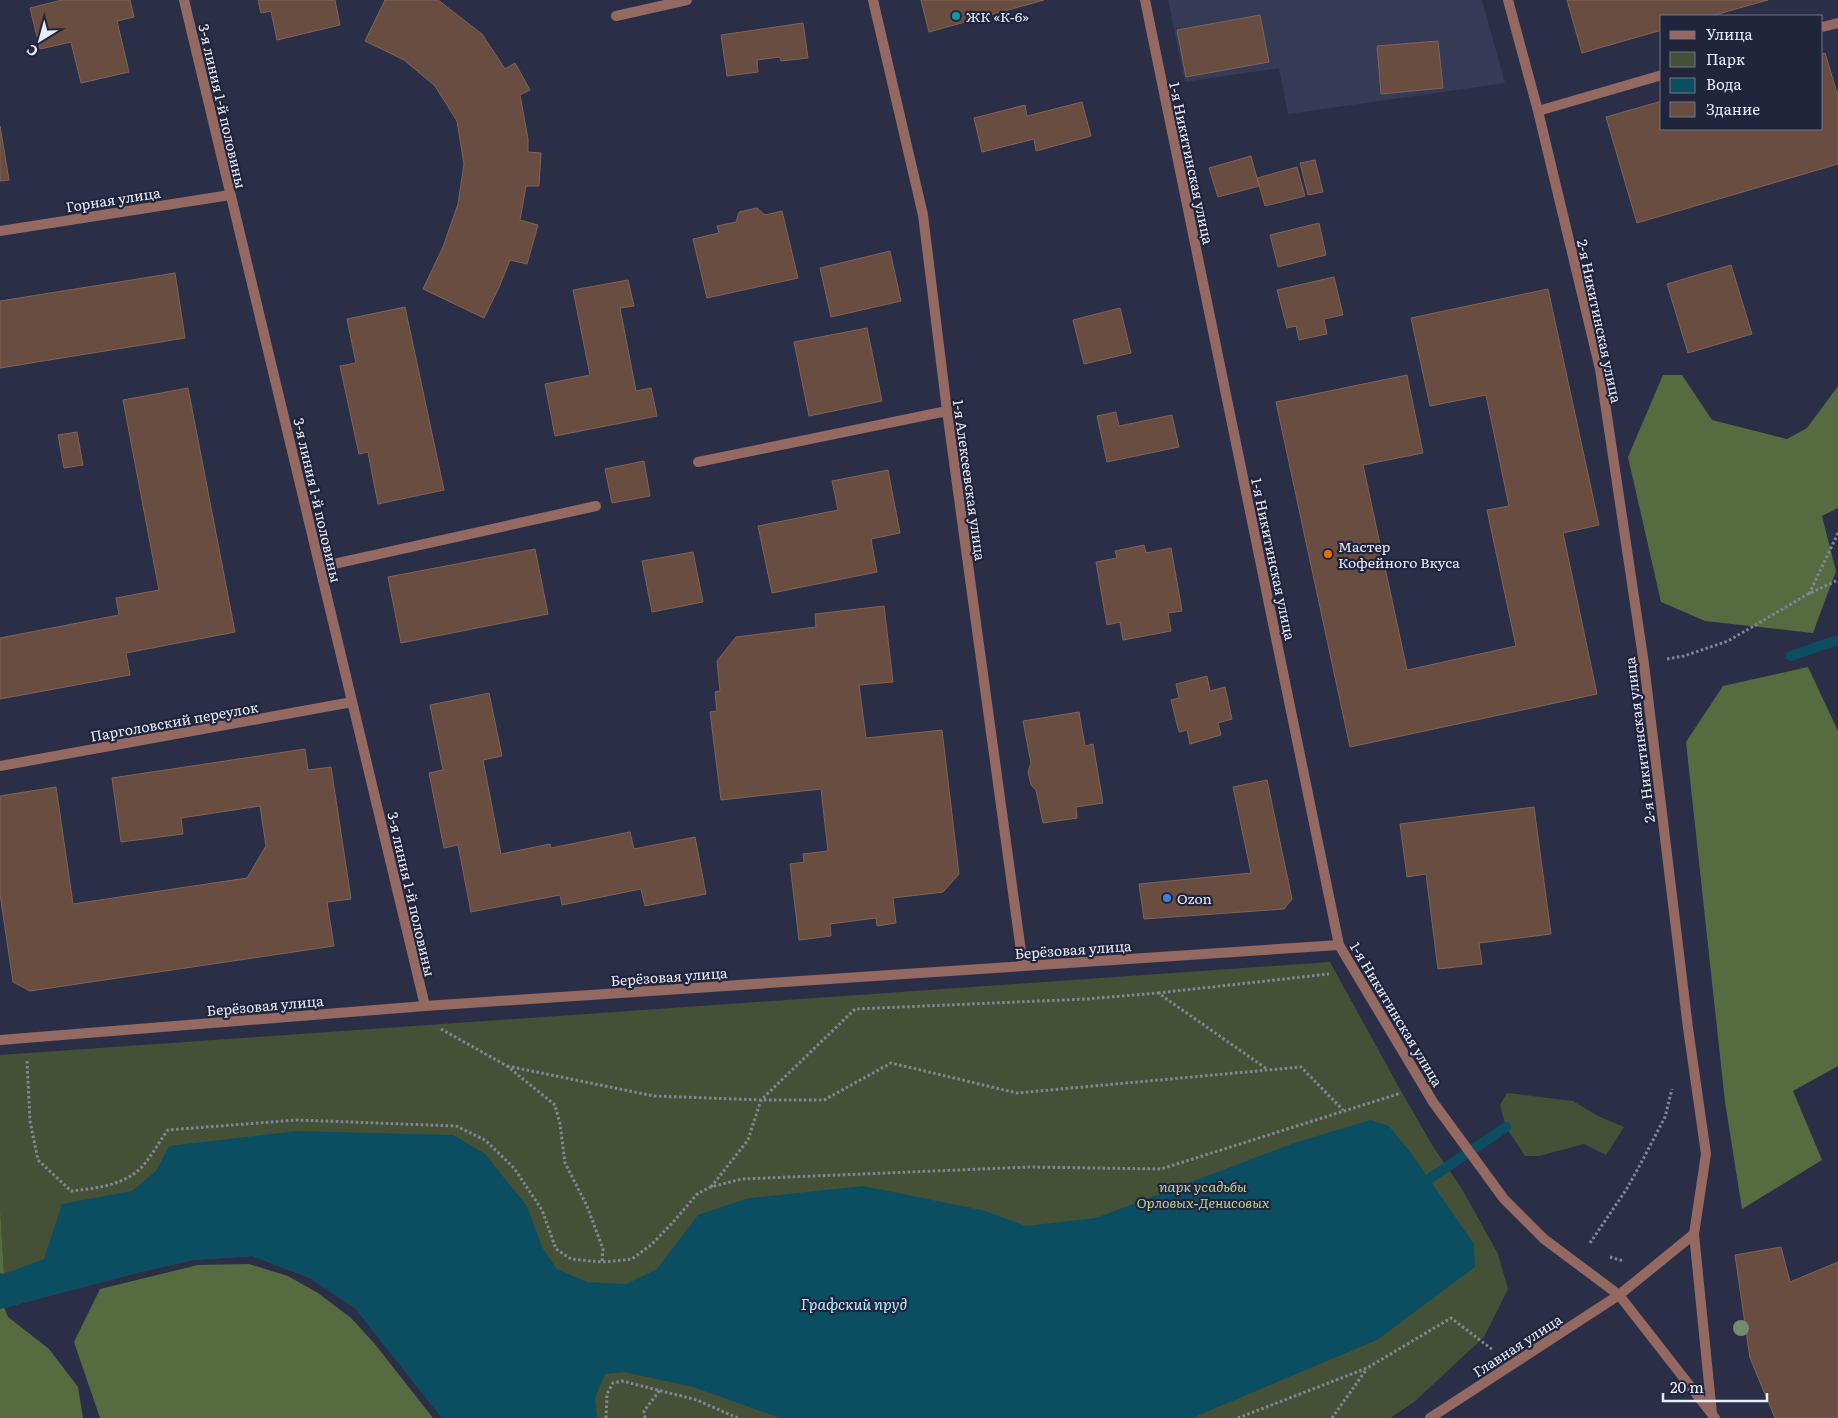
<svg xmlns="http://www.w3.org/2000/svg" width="1838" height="1418" viewBox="0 0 1838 1418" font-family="Literata,serif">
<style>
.built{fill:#353b57}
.green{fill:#455136}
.forest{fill:#576b40}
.water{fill:#0c4e61}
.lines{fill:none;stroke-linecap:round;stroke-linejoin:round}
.stream{stroke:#0c4e61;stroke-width:10}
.building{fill:#694d41;stroke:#816356}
.path{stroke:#82869a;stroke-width:3;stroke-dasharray:2.5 2.5;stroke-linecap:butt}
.lane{stroke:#946961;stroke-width:10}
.street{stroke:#946961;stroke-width:10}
.tree{fill:#768a6f}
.culture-dot{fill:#0f9aa8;stroke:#20253c;stroke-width:2}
.food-dot{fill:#e8710a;stroke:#20253c;stroke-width:2}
.shop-dot{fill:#3f7fe0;stroke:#20253c;stroke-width:2}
.labels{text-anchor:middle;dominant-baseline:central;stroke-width:4.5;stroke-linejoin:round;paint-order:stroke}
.poi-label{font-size:14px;fill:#e8ecfb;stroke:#20253c;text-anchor:start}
.street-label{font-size:14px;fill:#e8ecfb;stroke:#20253c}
.park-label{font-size:14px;font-style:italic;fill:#b4d48f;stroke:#20253c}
.water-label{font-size:15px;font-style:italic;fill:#b8ecff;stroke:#20253c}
</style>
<rect width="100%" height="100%" fill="#2a2f47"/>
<path class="built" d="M1168 0H1482L1505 83 1288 114 1279 68 1185 82Z"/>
<path class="green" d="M1330 962 1402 1093 1434 1148 1462 1189 1498 1254 1508 1289 1484 1337 1414 1402 1390 1418H442L355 1308 310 1278 252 1256 193 1260 140 1272 0 1309V1273L4 1274 0 1205V1055Z
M1507 1093 1573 1101 1598 1116 1624 1127 1606 1155 1584 1144 1539 1156H1525L1506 1127 1500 1105Z"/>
<path class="forest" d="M1663 375H1682L1712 420 1787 439 1807 428 1838 386V508L1822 516 1836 571 1813 633 1705 621 1661 602 1628 457Z
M1808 667 1838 731V1066L1793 1091 1822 1160 1742 1209 1725 1102 1686 742 1723 686Z
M0 1205 4 1274V1307L8 1317 49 1349 78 1387 83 1418H0Z
M249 1264 288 1276 318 1293 351 1318 374 1343 433 1418H100L74 1342 100 1289 198 1265Z"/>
<path class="water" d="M1370 1120 1389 1126 1411 1153 1474 1244 1475 1267 1377 1340 1192 1418H780L693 1387 624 1372 605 1374 595 1398 597 1418H442L355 1308 310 1278 252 1256 193 1260 140 1272 0 1309V1273L4 1274 44 1259 62 1204 132 1191 156 1171 169 1146 297 1131 453 1135 484 1153 527 1206 542 1247 557 1269 587 1282 626 1284 657 1269 698 1215 749 1198 863 1186 982 1210 1026 1226 1096 1218 1291 1144Z"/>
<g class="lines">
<path class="stream" d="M1791 656 1838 640
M1429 1179 1506 1127"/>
</g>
<path class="building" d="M62 0H130L134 17 117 21 129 72 81 83 71 42 40 49 30 8Z
M258 0H335L340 25 277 40 271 11 261 13Z
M385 0H438L482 34 505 69 515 63 530 90 520 95 528 139V152L541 153 539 186H526L520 220 538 225 527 264 510 260 500 285 484 318 423 289 443 247 458 204 464 164 457 121 435 86 404 60 365 41Z
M921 0H1044L929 32Z
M1567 0H1768L1711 16H1662V30L1582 53Z
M1260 15 1269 62 1186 77 1177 30Z
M803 23 808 58 781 61 780 57 757 60 758 72 727 76 721 35Z
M1438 41 1443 88 1381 94 1377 46Z
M1825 53 1838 96V164L1637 223 1606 117 1662 101V129H1822V54Z
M1082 102 1091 136 1036 151 1034 139 982 152 974 118 1025 105 1027 116Z
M0 126 9 180 0 181Z
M1251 156 1259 186 1218 197 1209 168Z
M1315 160 1323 192 1308 195 1300 163Z
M1297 167 1305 196 1265 206 1257 178Z
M757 208 765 215 782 211 798 278 707 298 693 239 719 233 717 226 736 222 739 212Z
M1319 223 1326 255 1278 267 1270 235Z
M890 251 901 301 831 317 820 268Z
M1731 265 1752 334 1688 353 1667 284Z
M175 273 185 338 0 368V301Z
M1334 277 1343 315 1324 319 1327 334 1299 340 1296 326 1287 328 1277 290Z
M628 280 634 306 620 308 636 391 651 388 657 416 555 436 545 384 590 375 573 290Z
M1548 289 1599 525 1563 533 1597 694 1350 747 1276 402 1407 375 1423 453 1363 465 1407 670 1516 646 1487 510 1509 506 1486 395 1430 406 1411 318Z
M405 307 444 490 378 504 368 452 359 454 340 366 356 363 347 319Z
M1120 308 1131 353 1084 364 1073 320Z
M867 328 882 401 809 416 794 342Z
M188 388 235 632 126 653 130 675 0 699V638L119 615 116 598 159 590 123 400Z
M1116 412 1119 426 1172 415 1179 447 1107 462 1097 416Z
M77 432 83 465 64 468 58 435Z
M644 461 650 496 612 503 605 469Z
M888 470 900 533 871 539 877 572 772 593 758 526 838 510 832 481Z
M1144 545 1146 553 1171 548 1182 611 1168 613 1171 631 1123 640 1120 622 1107 625 1096 562 1117 558 1115 551Z
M535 549 548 614 401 643 388 577Z
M693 552 703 602 652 612 642 561Z
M884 606 893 682 859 685 866 738 942 730 959 874 943 892 893 898 896 923 877 926 876 918 830 924 831 936 799 940 790 864 804 862 803 854 828 851 821 789 721 800 710 712 717 711 715 692 720 691 717 661 736 637 816 627 815 614Z
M1207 676 1210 691 1225 687 1232 719 1218 723 1221 735 1190 744 1187 730 1179 732 1171 700 1179 698 1176 684Z
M489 693 502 756 483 760 501 854 550 844 551 848 630 832 634 849 695 837 706 894 645 906 641 889 562 905 560 895 471 912 458 845 444 848 429 773 443 770 430 705Z
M1079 712 1085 746 1093 744 1103 803 1076 807 1077 818 1043 823 1036 790 1031 785 1028 772 1031 763 1023 721Z
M305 749 308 770 331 767 351 899 327 902 334 946 30 991 13 982 0 894V796L56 787 73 904 247 878 266 846 260 806 181 818 183 834 121 842 112 778Z
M1267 780 1292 899 1284 909 1144 919 1139 884 1251 873 1233 787Z
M1534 807 1551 934 1479 943 1482 964 1438 969 1426 874 1407 877 1400 824Z
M1781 1247 1790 1282 1838 1262V1418H1775L1750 1358 1735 1255Z"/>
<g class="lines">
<path class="path" d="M1809 594 1838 533
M1667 659 1684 656 1728 641 1808 594 1838 580
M1158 993 1329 974
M441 1029 507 1066 555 1105 560 1124 565 1163 587 1206 603 1249 602 1262
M27 1061 30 1121 38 1160 71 1191C98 1188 129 1185 146 1162 154 1152 160 1140 168 1130L297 1120 456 1126 485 1140 514 1168 542 1210 556 1249 571 1259 602 1262 632 1259 651 1245 675 1220 698 1193 711 1187 742 1179 1030 1167 1161 1169 1401 1093
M507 1066 654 1096 761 1100H824L891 1063 1017 1093 1301 1067 1343 1110
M711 1187 748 1140 761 1100 855 1009 1086 999 1158 993 1267 1069
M1590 1243 1626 1190 1640 1165 1665 1117 1672 1089
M1610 1257 1623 1261
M606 1418 607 1394 613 1383 622 1381 697 1400 738 1418
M645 1418 644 1411 660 1390
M1238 1418 1367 1368 1451 1318 1493 1350
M1332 1418 1366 1370"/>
<path class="lane" d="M616 16 687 0
M698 462 947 411
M320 567 596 506"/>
<path class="street" d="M184 0 425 1006
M873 0 923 215 947 411 1023 966
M1145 0 1339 945 1433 1102 1504 1199 1544 1239 1619 1295 1715 1418
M1822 27 1838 23
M1538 111 1662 75
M0 231 230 195
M0 766 352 702
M0 1040 425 1006 1339 945
M1694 1234 1712 1414
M1430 1418 1619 1295 1694 1234 1706 1154 1688 1028 1644 664 1600 369 1538 111 1508 0"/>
</g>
<circle class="tree" cx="1741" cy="1328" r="8"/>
<circle class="culture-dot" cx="956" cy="16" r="5"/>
<circle class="food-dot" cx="1328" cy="554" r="5"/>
<circle class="shop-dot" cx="1167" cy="898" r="5"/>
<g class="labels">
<g class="poi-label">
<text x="966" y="16">ЖК «К-6»</text>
<text x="1338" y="546">Мастер<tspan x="1338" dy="16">Кофейного Вкуса</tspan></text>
<text x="1177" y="898">Ozon</text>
</g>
<g class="street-label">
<text transform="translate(223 106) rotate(77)">3-я линия 1-й половины</text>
<text transform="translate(1192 163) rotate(78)">1-я Никитинская улица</text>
<text transform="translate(113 199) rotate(-9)">Горная улица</text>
<text transform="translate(1600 321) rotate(78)">2-я Никитинская улица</text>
<text transform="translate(970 480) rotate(82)">1-я Алексеевская улица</text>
<text transform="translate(318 500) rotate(77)">3-я линия 1-й половины</text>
<text transform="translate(1274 559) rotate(78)">1-я Никитинская улица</text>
<text transform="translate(174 721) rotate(-10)">Парголовский переулок</text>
<text transform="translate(1639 740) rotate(-97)">2-я Никитинская улица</text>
<text transform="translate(412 894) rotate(77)">3-я линия 1-й половины</text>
<text transform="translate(1073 949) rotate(-4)">Берёзовая улица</text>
<text transform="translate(669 976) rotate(-4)">Берёзовая улица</text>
<text transform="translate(265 1005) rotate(-5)">Берёзовая улица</text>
<text transform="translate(1397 1014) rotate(59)">1-я Никитинская улица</text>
<text transform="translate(1517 1345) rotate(-33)">Главная улица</text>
</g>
<g class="park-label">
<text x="1203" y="1186">парк усадьбы<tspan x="1203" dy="16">Орловых-Денисовых</tspan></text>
</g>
<g class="water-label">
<text x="854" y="1303">Графский пруд</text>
</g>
</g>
<rect x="1660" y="15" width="162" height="115" fill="#20253c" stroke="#707588"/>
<rect x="1670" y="31" width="25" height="8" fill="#946961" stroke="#707588"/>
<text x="1706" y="40" font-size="15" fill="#e8ecfb">Улица</text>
<rect x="1670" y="52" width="25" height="15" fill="#455136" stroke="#707588"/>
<text x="1706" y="65" font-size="15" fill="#e8ecfb">Парк</text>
<rect x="1670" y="78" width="25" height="15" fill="#0c4e61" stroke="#707588"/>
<text x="1706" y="90" font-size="15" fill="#e8ecfb">Вода</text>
<rect x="1670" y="102" width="25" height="15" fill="#694d41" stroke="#707588"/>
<text x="1706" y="115" font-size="15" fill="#e8ecfb">Здание</text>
<g transform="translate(40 40) rotate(217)" stroke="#20253c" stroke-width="4" paint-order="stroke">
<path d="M0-4L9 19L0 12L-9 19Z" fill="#e8ecfb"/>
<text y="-8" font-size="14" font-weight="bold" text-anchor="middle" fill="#e8ecfb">С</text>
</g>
<path d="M1663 1393v8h104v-8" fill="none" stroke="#e8ecfb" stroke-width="2.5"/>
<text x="1670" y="1393" font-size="15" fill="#e8ecfb" stroke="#20253c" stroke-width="4" paint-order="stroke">20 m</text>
</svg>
